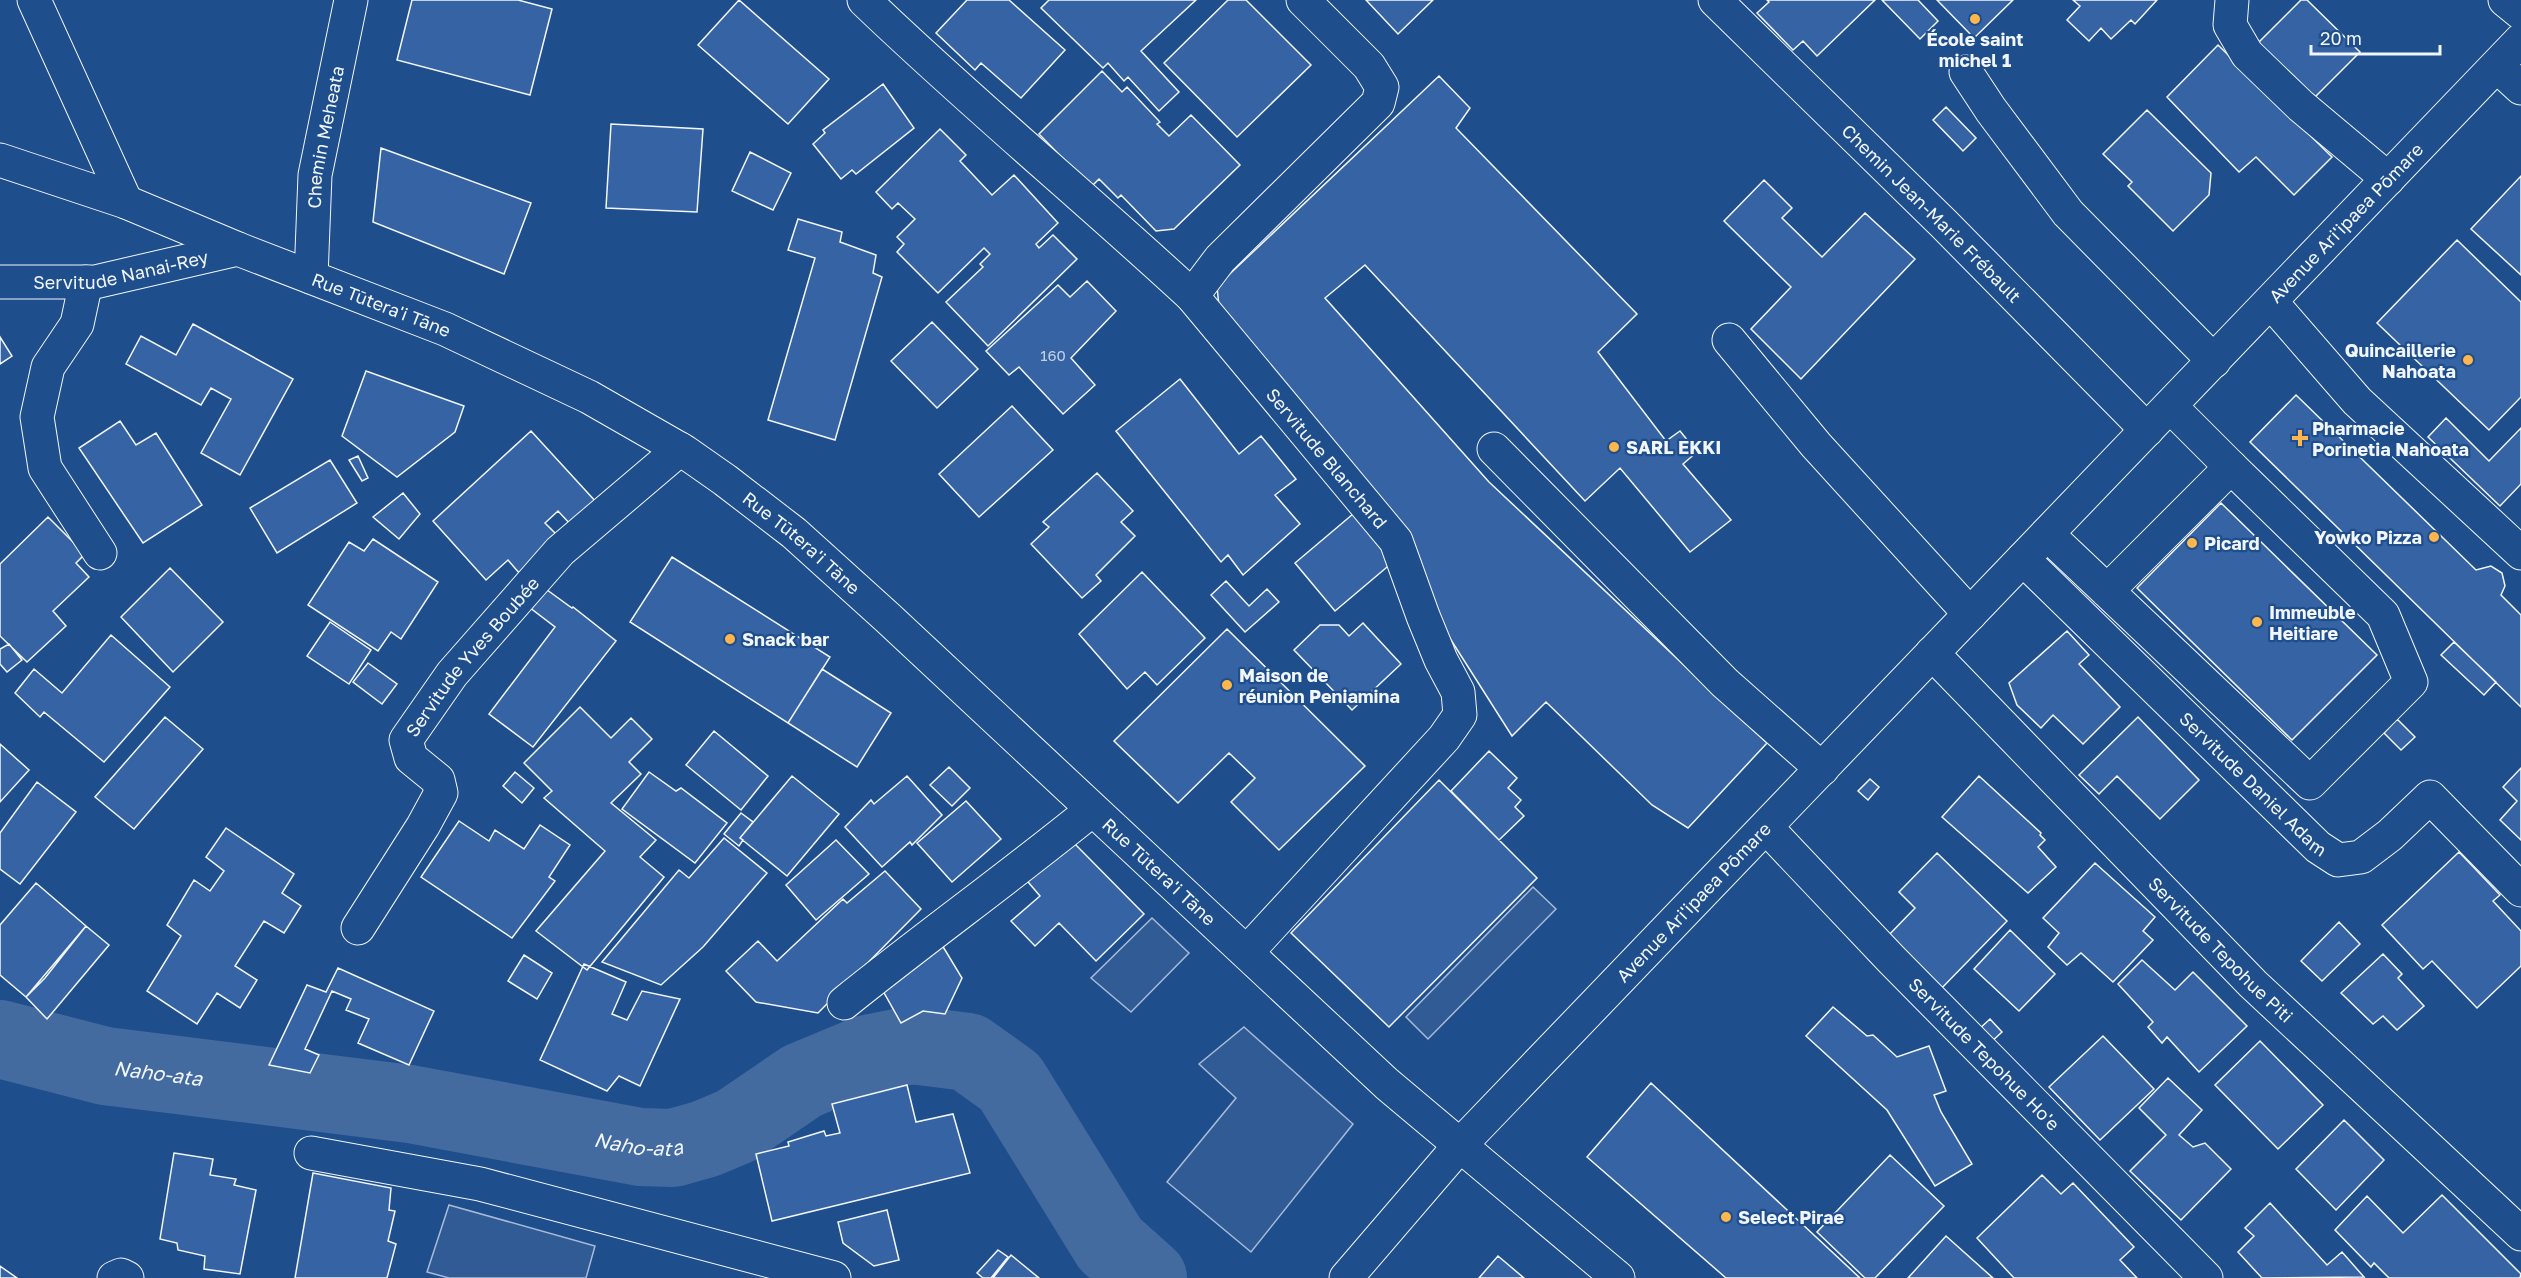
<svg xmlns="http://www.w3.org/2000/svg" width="2521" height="1278" viewBox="0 0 2521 1278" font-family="'Golos Text',sans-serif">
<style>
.built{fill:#305b95;stroke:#a8bbd7;stroke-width:1.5}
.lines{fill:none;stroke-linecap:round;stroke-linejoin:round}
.river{stroke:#446ba0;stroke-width:78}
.building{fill:#3563a3;stroke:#f2f6ff;stroke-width:1.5}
.minor-casing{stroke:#f2f6ff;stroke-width:35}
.major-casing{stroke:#f2f6ff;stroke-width:35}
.minor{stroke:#1f4e8c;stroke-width:33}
.major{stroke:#1f4e8c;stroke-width:33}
.poi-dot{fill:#ffb74d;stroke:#1f4e8c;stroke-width:2}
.labels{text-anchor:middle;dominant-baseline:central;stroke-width:4.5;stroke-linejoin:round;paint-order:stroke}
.number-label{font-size:15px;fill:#c3d1e8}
.poi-label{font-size:18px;font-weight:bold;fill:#f2f6ff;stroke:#1f4e8c;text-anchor:start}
.street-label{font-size:18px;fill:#f2f6ff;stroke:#1f4e8c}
.water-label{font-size:20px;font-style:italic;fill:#f2f6ff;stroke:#1f4e8c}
</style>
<rect width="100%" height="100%" fill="#1f4e8c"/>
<path class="built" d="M1533 887 1556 909 1428 1039 1406 1017Z
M1152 918 1189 953 1131 1012 1091 978Z
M1244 1027 1353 1124 1251 1252 1167 1182 1236 1098 1199 1064Z
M449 1205 595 1246 586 1278H449L427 1272Z"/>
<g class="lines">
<path class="river" id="s1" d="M0 1039 105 1066 410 1104 640 1147 673 1148 705 1139 736 1126 802 1081 867 1054 912 1045 968 1052 1010 1082 1110 1244 1148 1278"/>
</g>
<path class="building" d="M412 0H518L552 9 530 95 397 60Z
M739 0 829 79 788 124 698 45Z
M967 0H1009L1065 50 1021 98 981 63 975 70 936 33Z
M1049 0H1196L1141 51 1179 92 1159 111 1128 77 1124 81 1108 63 1103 68 1041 8Z
M1228 0H1246L1311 65 1237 137 1164 63Z
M1366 0H1433L1398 34Z
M1767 0H1875L1817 56 1803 41 1793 50 1757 13 1769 2Z
M1882 0H1918L1938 21 1920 39Z
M1937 0H2013L1974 38Z
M2073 0H2157L2135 24 2131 20 2111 39 2101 28 2089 41 2067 20 2080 6Z
M2301 0H2307L2360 52 2310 102 2254 47Z
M2218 45 2332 157 2294 195 2256 157 2239 172 2167 97Z
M1102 71 1122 92 1127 87 1160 122 1157 124 1169 136 1191 115 1240 165 1174 229 1156 231 1121 195 1118 198 1099 179 1091 187 1039 134Z
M1439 76 1470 108 1456 128 1637 314 1598 352 1666 441 1680 431 1697 452 1683 464 1731 520 1690 552 1620 468 1585 501 1365 265 1325 298 1489 482 1767 743 1688 828 1652 805 1546 702 1512 736 1425 599 1219 307 1217 286Z
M883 84 914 128 856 174 852 170 841 179 813 144 825 133 823 130Z
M1946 107 1976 138 1963 151 1933 120Z
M2147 110 2211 173 2209 195 2173 231 2128 186 2132 182 2103 154Z
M611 124 703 129 697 212 606 208Z
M940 129 966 155 960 161 992 195 1014 175 1058 223 1036 244 1039 248 1053 235 1077 259 988 346 946 302 983 267 980 264 990 254 984 248 938 293 897 252 904 244 897 237 915 219 898 203 892 209 876 192Z
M381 148 531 203 504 274 373 222Z
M750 152 791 173 773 210 732 191Z
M2521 176V275L2471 229Z
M1764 180 1792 208 1782 218 1822 257 1865 213 1915 259 1801 379 1751 329 1791 287 1724 221Z
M798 219 842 232 840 242 876 255 873 273 882 277 835 440 768 420 815 258 788 250Z
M2457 240 2521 302V397L2489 430 2377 323Z
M1087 281 1116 311 1071 358 1095 385 1063 414 1019 367 1009 375 986 351 1058 285 1070 297Z
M932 322 978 369 937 408 891 361Z
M193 324 293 379 240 475 201 453 231 399 211 388 201 405 126 364 141 336 176 355Z
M0 337 12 356 0 364Z
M366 371 464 406 455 432 397 477 342 436Z
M1180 379 1239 454 1261 436 1296 479 1275 495 1300 524 1243 575 1228 555 1221 562 1116 431Z
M2296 395 2476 570 2491 566 2502 573 2505 586 2501 595 2521 615V707L2250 442Z
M1012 406 1053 450 979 517 939 474Z
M2446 418 2489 461 2521 428V484L2500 506 2428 437Z
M120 421 136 445 156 433 202 505 143 543 79 448Z
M531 431 597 503 572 526 558 511 545 523 559 537 520 574 508 560 486 580 433 521Z
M358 456 368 478 362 481 349 460Z
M330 460 357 503 277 553 250 508Z
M1097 473 1133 511 1121 522 1135 536 1096 575 1101 581 1082 598 1031 544 1049 527 1043 522Z
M403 493 420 514 399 539 373 517Z
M2221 503 2377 655 2292 740 2137 588Z
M1353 514 1393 562 1335 611 1295 563Z
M48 517 85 554 76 563 89 577 53 611 66 626 27 662 0 636V564Z
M373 539 438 582 401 639 391 632 378 651 308 605 349 542 364 551Z
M672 557 830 657 788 723 630 622Z
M170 568 223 622 173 672 121 617Z
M1142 572 1205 638 1157 685 1145 672 1127 689 1079 634Z
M1226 581 1249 606 1267 589 1279 602 1245 632 1211 595Z
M543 587 572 608 573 607 616 641 533 747 489 714 555 627 529 607Z
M330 622 371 650 349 684 307 656Z
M1363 623 1401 664 1352 710 1294 650 1320 625H1339L1349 636Z
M1227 629 1365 766 1279 850 1231 802 1255 778 1229 753 1178 803 1114 741Z
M2067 631 2089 655 2079 664 2120 707 2083 744 2053 715 2041 728 2017 705 2009 683Z
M111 635 170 687 104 762 44 712 40 717 15 693 34 669 62 693Z
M2454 642 2496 682 2484 695 2441 655Z
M9 644 22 660 7 672 0 664V649Z
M368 663 397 684 382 704 353 682Z
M822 669 891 713 857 767 788 723Z
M580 707 611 738 631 718 652 739 629 762 641 774 611 803 656 840 640 857 664 877 587 970 536 931 605 851 544 798 552 791 524 763Z
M165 717 203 749 134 829 95 797Z
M2138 717 2199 780 2160 819 2117 776 2099 794 2079 775Z
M2397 719 2415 737 2401 750 2384 733Z
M714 731 768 776 741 810 686 765Z
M0 744 29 770 0 802Z
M1489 751 1517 778 1508 788 1521 800 1515 807 1524 816 1499 840 1451 791Z
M949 767 970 788 952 806 930 785Z
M2521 768V840L2500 820 2517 801 2503 787Z
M515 772 534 788 522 803 503 786Z
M649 772 676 791 681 788 727 823 695 863 622 809Z
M792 776 839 814 787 876 740 838Z
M907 776 942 815 912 845 910 842 882 867 845 827 871 800 874 804Z
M1979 776 2041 833 2040 835 2045 840 2038 847 2056 867 2028 893 1942 817Z
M1870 779 1879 787 1868 800 1858 791Z
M1439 780 1537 878 1389 1027 1291 933Z
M37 782 76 812 20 884 0 869V833Z
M966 801 1001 839 952 882 917 843Z
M741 813 753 822 740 838 743 840 739 846 724 834Z
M459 821 489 841 495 830 524 849 540 825 570 845 549 877 555 881 512 938 421 877Z
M226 828 294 874 282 893 301 906 284 933 264 921 235 966 257 980 240 1008 217 993 197 1024 147 991 181 936 167 925 194 880 210 891 224 871 206 857Z
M724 838 767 873 703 947 661 985 602 962 679 870 689 878Z
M836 840 869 874 816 920 786 885Z
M1071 840 1144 914 1096 961 1059 923 1035 946 1011 921 1040 896 1023 876Z
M2459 852 2500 895 2493 901 2521 931V966L2477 1008 2432 961 2423 969 2382 925Z
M1937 853 2007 921 1938 992 1886 938 1915 908 1899 892Z
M2095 863 2155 917 2143 931 2153 940 2113 982 2081 953 2067 965 2048 947 2059 933 2043 918Z
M885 871 921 909 818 1013 756 1002 726 971 758 941 777 961 843 899 847 903Z
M36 883 86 926 26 997 0 975V925Z
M2339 922 2360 944 2322 981 2301 961Z
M86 926 109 945 47 1019 26 997 45 978Z
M2010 930 2055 974 2019 1011 1974 969Z
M942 945 962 978 945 1014 923 1011 901 1023 878 982Z
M2383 954 2402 974 2398 978 2424 1006 2397 1030 2383 1016 2373 1024 2341 993Z
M524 955 552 973 537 999 508 981Z
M2142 960 2175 990 2193 972 2247 1026 2199 1072 2167 1037 2162 1043 2148 1027 2153 1022 2118 984Z
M584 964 626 982 612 1014 627 1020 642 991 680 999 640 1086 619 1076 607 1091 540 1060Z
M338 968 434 1011 409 1065 358 1043 369 1019 346 1010 351 999 332 991 305 1049 319 1055 310 1073 269 1065 307 985 326 992Z
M1833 1007 1867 1036 1873 1035 1897 1057 1929 1046 1946 1091 1934 1095 1941 1112 1972 1164 1935 1186 1887 1110 1806 1036Z
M1990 1019 2002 1032 1989 1044 1977 1031Z
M2103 1036 2154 1089 2100 1140 2049 1087Z
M2260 1041 2323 1105 2278 1149 2215 1085Z
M2168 1078 2202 1110 2179 1135 2193 1147 2205 1143 2231 1169 2181 1220 2130 1171 2166 1135 2139 1108Z
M1651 1083 1860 1278H1726L1587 1157Z
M907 1085 916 1122 953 1114 970 1173 772 1221 756 1154 789 1146 788 1142 824 1131 826 1136 840 1133 832 1104Z
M2344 1120 2384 1160 2336 1210 2296 1169Z
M174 1153 213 1159 210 1175 236 1179 234 1185 256 1190 240 1274 204 1269 205 1256 178 1250 177 1243 160 1239Z
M1890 1155 1944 1206 1875 1278H1865L1817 1232Z
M313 1173 391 1188 389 1210 395 1211 388 1241 396 1244 387 1278H295Z
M2042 1175 2061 1194 2073 1183 2134 1247 2120 1260 2137 1278H2014L1977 1238Z
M2442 1195 2521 1274 2520 1278H2389L2374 1263 2371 1267 2335 1230 2367 1196 2403 1233Z
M2270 1203 2327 1265 2342 1252 2364 1277 2262 1278 2238 1252 2254 1236 2245 1228Z
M887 1210 899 1260 874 1266 843 1243 838 1222Z
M1946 1236 1993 1278H1908Z
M998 1250 1008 1257 991 1278H983L977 1273Z
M1011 1255 1039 1278H993Z
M1498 1256 1524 1278H1479Z
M0 1266 17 1278H0Z"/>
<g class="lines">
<defs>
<g id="minor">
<path d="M34 0 126 202"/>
<path d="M864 0C970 102 1084 196 1192 296"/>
<path id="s2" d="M1715 0 1944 224 2147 430"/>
<path d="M2232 0 2230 25 2247 54 2301 106 2388 179"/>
<path d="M2505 0 2521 13"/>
<path d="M2497 66 2521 88"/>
<path d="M1966 72 1991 110 2068 213 2214 361"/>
<path id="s3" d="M311 277 315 175 351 0"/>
<path id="s4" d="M0 282H95L238 249"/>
<path d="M86 282 77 324 48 367 37 417 45 468 100 553"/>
<path d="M2271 302 2357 401 2521 553"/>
<path d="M1729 340 1816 445 1970 614"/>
<path d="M2170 406 2231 467"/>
<path d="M1494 449 1725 683 1822 769"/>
<path d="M2047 534 2310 783 2411 682 2383 615 2231 467 2107 591"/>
<path id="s5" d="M2023 559 2318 847 2338 860 2361 857 2390 835 2430 797 2521 890"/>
<path id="s6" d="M1932 653 2253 984 2521 1234"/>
<path id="s7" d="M1766 827 1891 959 2206 1278"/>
<path id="s8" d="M358 928 423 826 441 793 438 780 411 758 406 740 452 674 560 551 680 449"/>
<path d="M1247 952 1444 738 1460 715 1458 692 1441 660 1423 616 1396 541 1192 296 1220 259 1378 103 1382 87 1369 66 1303 0"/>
<path d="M844 1003C926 937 1011 876 1092 810"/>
<path d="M311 1153 480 1184 834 1278"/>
<path d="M114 1278 121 1275 127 1278"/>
</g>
<g id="major">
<path id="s9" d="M0 160 126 202 238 249 445 329 589 397 685 452 725 480 794 533 888 618 1387 1084 1618 1278"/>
<path id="s10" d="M1346 1278 1461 1144 2521 40"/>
</g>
</defs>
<use href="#minor" class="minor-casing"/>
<use href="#major" class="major-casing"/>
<use href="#minor" class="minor"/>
<use href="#major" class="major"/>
</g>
<g class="poi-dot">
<circle cx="1975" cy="19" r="6"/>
<circle cx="2468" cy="360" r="6"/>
<path d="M2297 429h6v6h6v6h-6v6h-6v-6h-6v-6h6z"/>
<circle cx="1614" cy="447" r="6"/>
<circle cx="2434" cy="537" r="6"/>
<circle cx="2192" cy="543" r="6"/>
<circle cx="2257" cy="622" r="6"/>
<circle cx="730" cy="639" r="6"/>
<circle cx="1227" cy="685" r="6"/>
<circle cx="1726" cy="1217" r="6"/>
</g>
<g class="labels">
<g class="number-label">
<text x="1053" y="355">160</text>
</g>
<g class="poi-label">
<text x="1975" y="39" text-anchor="middle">École saint<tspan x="1975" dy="21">michel 1</tspan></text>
<text x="2456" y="350" text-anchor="end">Quincaillerie<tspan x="2456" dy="21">Nahoata</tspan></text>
<text x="2312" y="428">Pharmacie<tspan x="2312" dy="21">Porinetia Nahoata</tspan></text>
<text x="1626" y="447">SARL EKKI</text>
<text x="2422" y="537" text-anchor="end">Yowko Pizza</text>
<text x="2204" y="543">Picard</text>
<text x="2269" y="612">Immeuble<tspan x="2269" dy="21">Heitiare</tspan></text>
<text x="742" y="639">Snack bar</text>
<text x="1239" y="675">Maison de<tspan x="1239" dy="21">réunion Peniamina</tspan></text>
<text x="1738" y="1217">Select Pirae</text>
</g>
<g class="street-label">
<text stroke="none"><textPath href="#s3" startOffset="141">Chemin Meheata</textPath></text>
<text stroke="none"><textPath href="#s2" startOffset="304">Chemin Jean-Marie Frébault</textPath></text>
<text stroke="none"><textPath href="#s10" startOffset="1454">Avenue Ari'ipaea Pōmare</textPath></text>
<text stroke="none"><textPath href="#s4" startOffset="122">Servitude Nanai-Rey</textPath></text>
<text stroke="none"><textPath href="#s9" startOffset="408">Rue Tūtera'i Tāne</textPath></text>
<text transform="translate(1327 458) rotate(50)">Servitude Blanchard</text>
<text stroke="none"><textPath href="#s9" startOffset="894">Rue Tūtera'i Tāne</textPath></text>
<text stroke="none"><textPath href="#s8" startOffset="332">Servitude Yves Boubée</textPath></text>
<text stroke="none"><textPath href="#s5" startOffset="322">Servitude Daniel Adam</textPath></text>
<text stroke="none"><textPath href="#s9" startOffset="1380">Rue Tūtera'i Tāne</textPath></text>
<text stroke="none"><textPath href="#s10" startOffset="512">Avenue Ari'ipaea Pōmare</textPath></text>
<text stroke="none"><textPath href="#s6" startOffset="414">Servitude Tepohue Piti</textPath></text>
<text stroke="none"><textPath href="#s7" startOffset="315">Servitude Tepohue Ho'e</textPath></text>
</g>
<g class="water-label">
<text stroke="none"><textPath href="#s1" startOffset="162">Naho-ata</textPath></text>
<text stroke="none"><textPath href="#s1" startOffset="648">Naho-ata</textPath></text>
</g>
</g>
<path d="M2311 45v9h129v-9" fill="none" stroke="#f2f6ff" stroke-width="3"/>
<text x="2320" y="45" font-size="18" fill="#f2f6ff" stroke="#1f4e8c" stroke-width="4.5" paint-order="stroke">20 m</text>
</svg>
